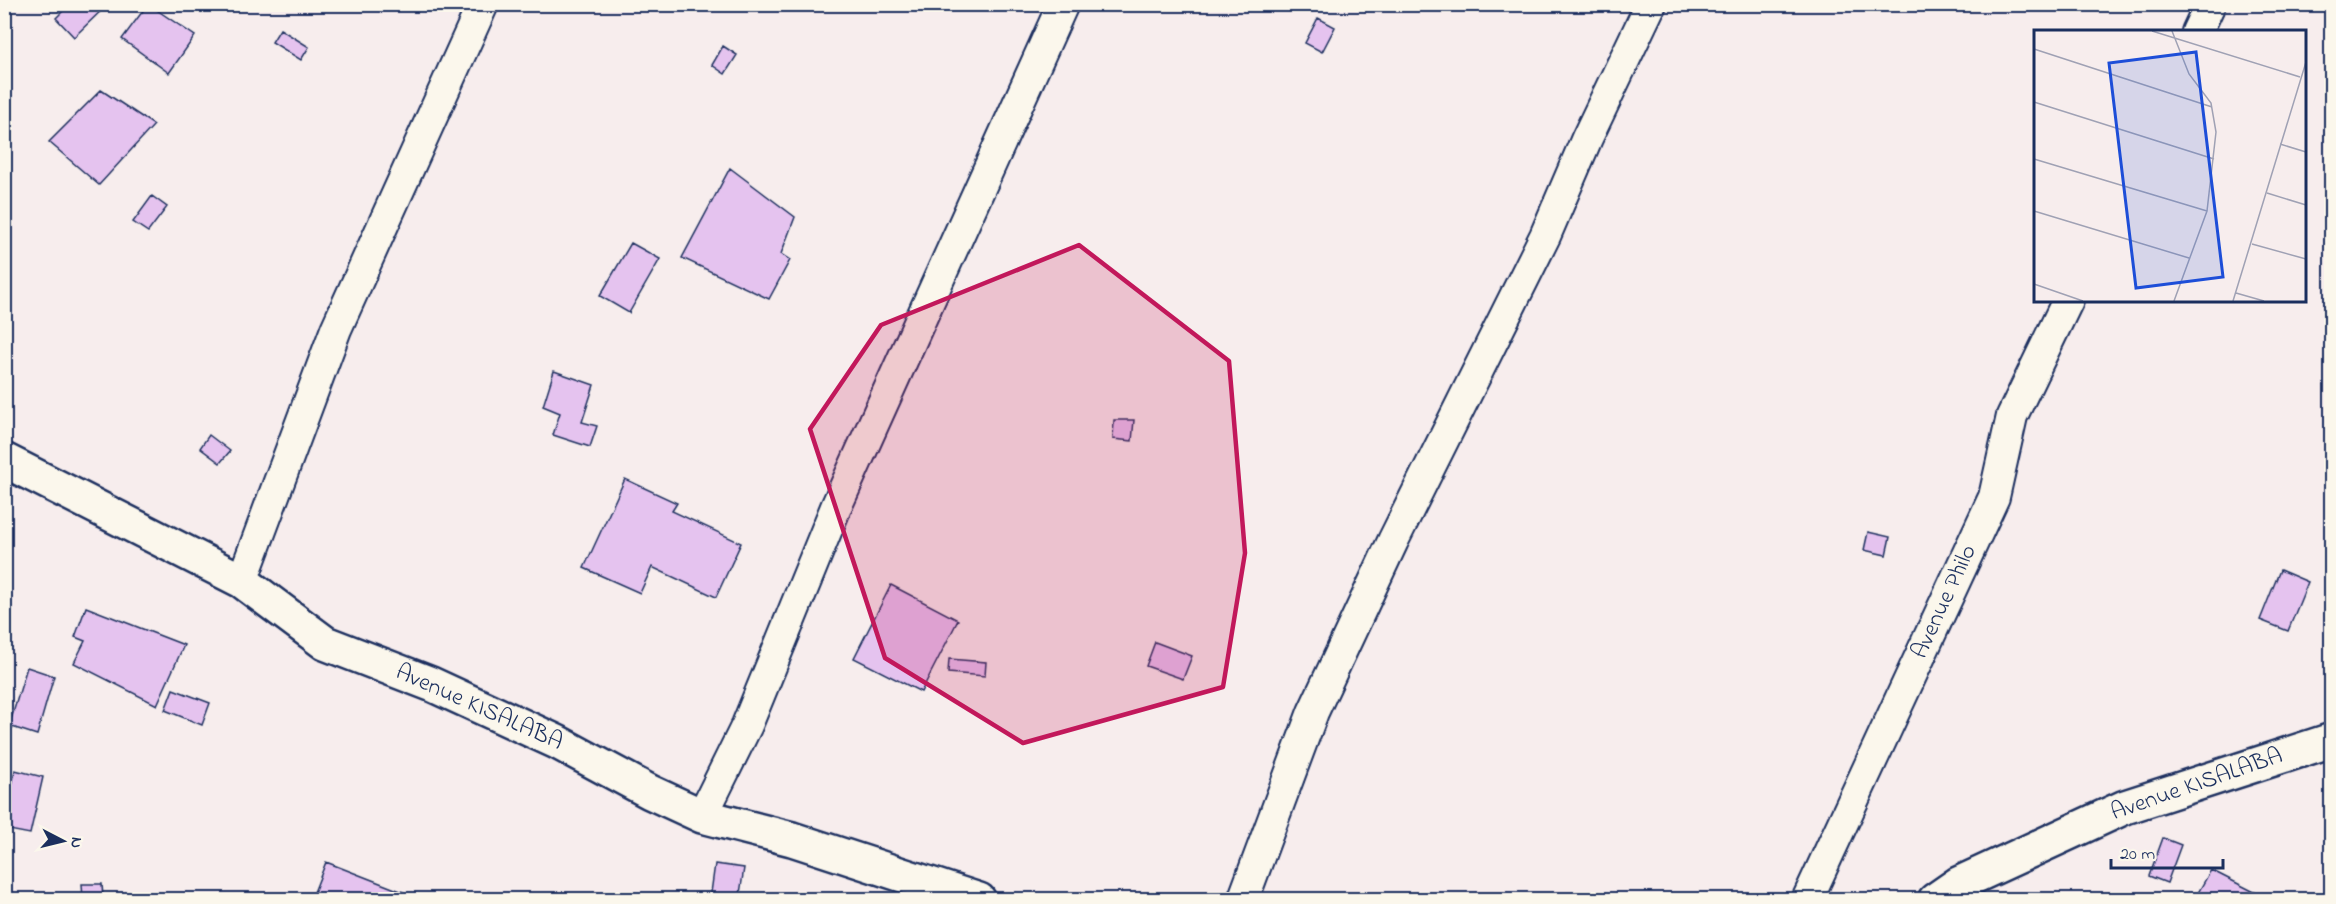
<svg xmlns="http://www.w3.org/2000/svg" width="2336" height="904" viewBox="0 0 2336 904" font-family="'Indie Flower',sans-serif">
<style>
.building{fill:#e5c3ef;stroke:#1b2f5e;stroke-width:1.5}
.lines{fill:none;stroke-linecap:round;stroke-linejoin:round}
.minor-casing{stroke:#1b2f5e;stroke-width:34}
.tertiary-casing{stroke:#1b2f5e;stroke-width:38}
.minor{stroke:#fbf7ec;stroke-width:30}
.tertiary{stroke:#fbf7ec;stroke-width:33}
.marked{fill:#c2185b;fill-opacity:0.2;stroke:#c2185b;stroke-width:4.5;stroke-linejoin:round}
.labels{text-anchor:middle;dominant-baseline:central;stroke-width:4.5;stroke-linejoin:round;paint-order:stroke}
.street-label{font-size:24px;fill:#1b2f5e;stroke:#fbf7ec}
.inset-road{fill:none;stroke:#9fa1b4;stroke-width:1.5}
.view{fill:#1d4ed8;fill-opacity:0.15;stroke:#1d4ed8;stroke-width:3}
.inset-edge{fill:none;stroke:#1b2f5e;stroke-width:3}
</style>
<rect width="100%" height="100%" fill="#f7eded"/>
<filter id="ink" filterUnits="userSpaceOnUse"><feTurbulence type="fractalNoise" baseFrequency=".0167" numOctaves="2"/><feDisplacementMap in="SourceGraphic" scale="12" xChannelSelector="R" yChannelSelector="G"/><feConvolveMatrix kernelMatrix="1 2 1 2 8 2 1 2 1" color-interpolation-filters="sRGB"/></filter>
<g filter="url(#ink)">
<path class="building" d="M70 4H108L74 37 56 18Z
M148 4 195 36 169 73 122 39Z
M1318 18 1335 27 1322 52 1305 43Z
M280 29 309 47 301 60 272 42Z
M723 46 737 55 725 74 712 65Z
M101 90 154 125 99 185 49 142Z
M730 168 795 217 781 254 790 260 769 299 682 258Z
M152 196 167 207 148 232 133 222Z
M631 243 660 259 629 313 600 296Z
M554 371 594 385 582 422 597 426 590 447 553 435 560 413 543 406Z
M1114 420H1134L1132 441 1113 439Z
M209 435 230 451 220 463 200 448Z
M625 479 677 503 672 511 741 543 716 597 652 567 640 593 584 568Z
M1868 532 1890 537 1886 555 1864 550Z
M2280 570 2308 582 2288 631 2260 620Z
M891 585 958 620 921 692 854 658Z
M86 607 184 645 157 705 74 663 85 641 75 637Z
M1155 642 1192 656 1183 679 1146 666Z
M949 659 986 662 985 676 948 673Z
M27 667 54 676 37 735 9 726Z
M173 689 210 703 202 725 165 710Z
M15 770 43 777 30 834 4 829Z
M2163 838 2181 845 2167 883 2149 876Z
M326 862 403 892 399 900H311Z
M715 864 744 868 739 900H710Z
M2211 870 2270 900H2194Z
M82 884H102L103 897 83 899Z"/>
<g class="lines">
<defs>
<path id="minor" d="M2197 32 2210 4
M242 581 336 329 483 4
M702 816 747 725 836 507 1063 4
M1243 900 1313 712 1393 541 1545 236 1587 138 1651 4
M1807 900 1994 497 2012 416 2068 300"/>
<path id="tertiary" d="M4 460 242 581 325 643 431 684 557 742 650 792 702 816 792 839 979 900
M1935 900 1958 884 2125 807 2332 740"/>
</defs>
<use href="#minor" class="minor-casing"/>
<use href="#tertiary" class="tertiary-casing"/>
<use href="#minor" class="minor"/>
<use href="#tertiary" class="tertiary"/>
</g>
</g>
<path class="marked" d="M1079 245 1229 361 1245 553 1223 687 1023 743 885 658 810 429 881 325Z"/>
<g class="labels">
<g class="street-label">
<text transform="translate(1945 602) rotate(-65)">Avenue Philo</text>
<text transform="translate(479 708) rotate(24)">Avenue KISALABA</text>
<text transform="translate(2197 785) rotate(-19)">Avenue KISALABA</text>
</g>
</g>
<g transform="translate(2034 30)">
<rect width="272" height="272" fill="#f7eded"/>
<path class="inset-road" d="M118 1 266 47M138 1 155 44 177 73 182 102 173 181 140 271M0 19 178 77M0 72 180 129M246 114 272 122M0 129 173 181M233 163 272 175M0 181 155 228M218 214 272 229M0 254 49 271M202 263 230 271M199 271 272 32"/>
<path class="view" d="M162 22 189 247 102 258 75 33Z"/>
<rect width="272" height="272" class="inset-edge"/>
</g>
<rect width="2336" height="904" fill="none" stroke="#fbf7ec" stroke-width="24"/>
<rect x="12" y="12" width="2312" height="880" fill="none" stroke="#1b2f5e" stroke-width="2" filter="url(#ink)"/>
<g transform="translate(63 841) rotate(97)" stroke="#fbf7ec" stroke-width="4.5" paint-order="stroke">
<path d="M0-4.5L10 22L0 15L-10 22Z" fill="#1b2f5e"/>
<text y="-9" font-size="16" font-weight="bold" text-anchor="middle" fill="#1b2f5e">N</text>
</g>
<path d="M2111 859v9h112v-9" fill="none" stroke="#1b2f5e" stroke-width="3"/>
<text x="2120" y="859" font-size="18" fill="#1b2f5e" stroke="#fbf7ec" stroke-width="4.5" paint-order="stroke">20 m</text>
</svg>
